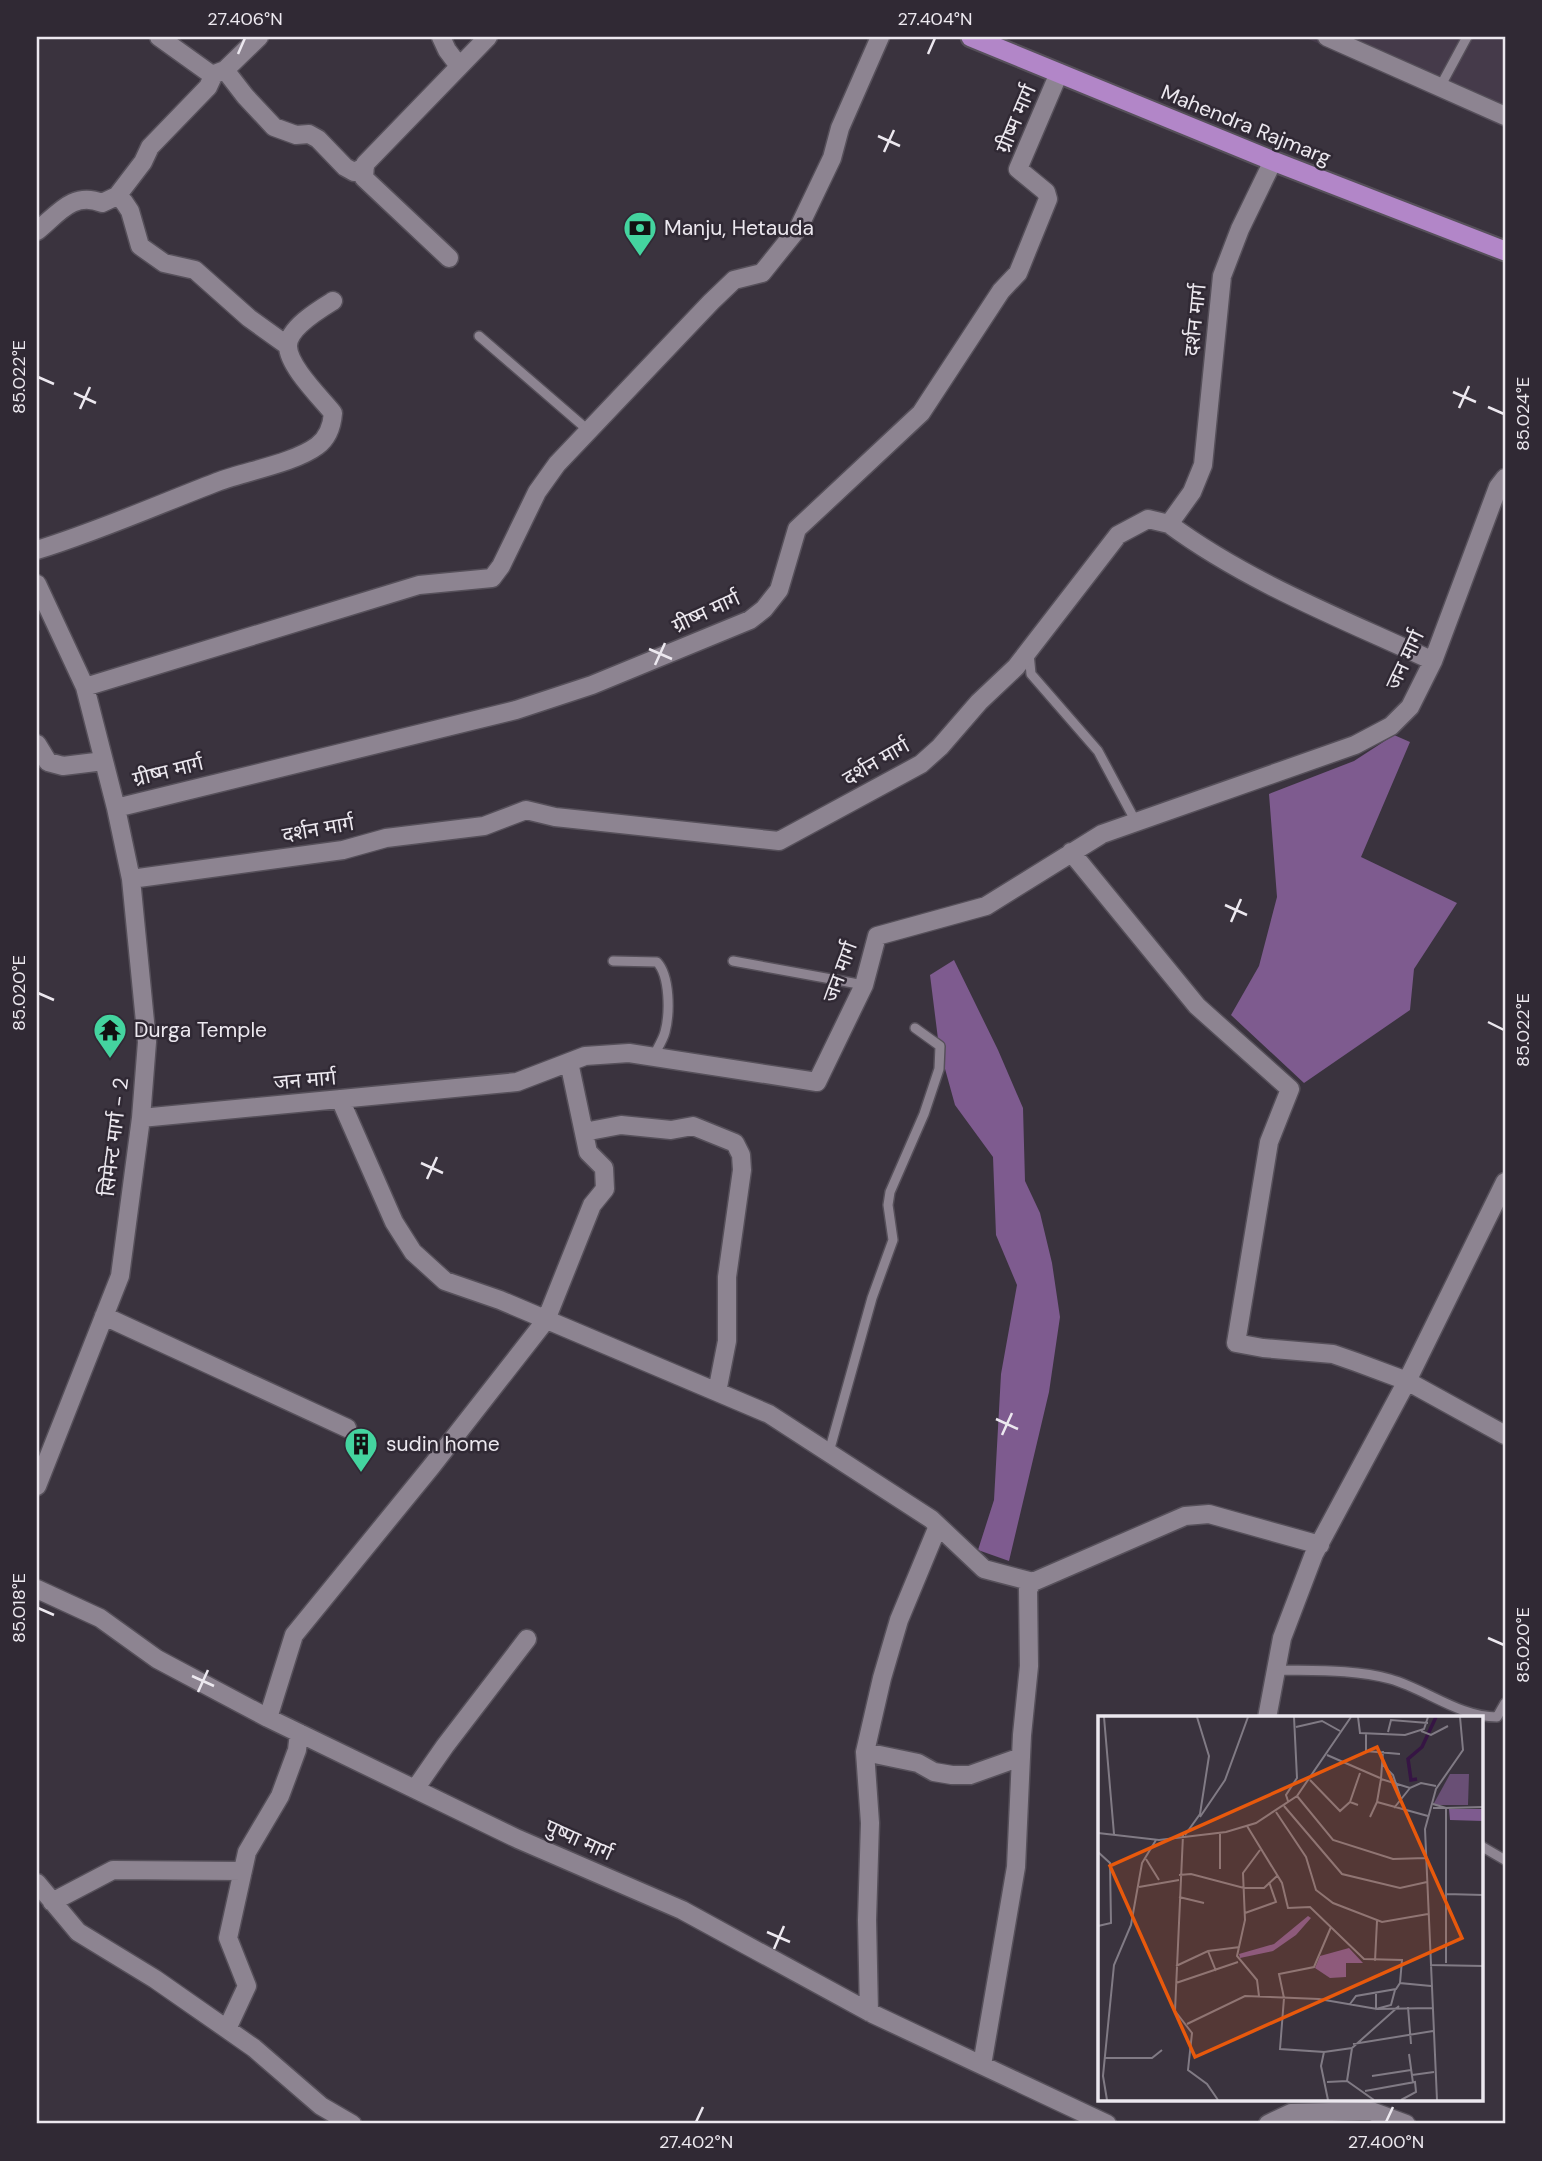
<svg xmlns="http://www.w3.org/2000/svg" width="1542" height="2161" viewBox="0 0 1542 2161" font-family="'DM Sans','Noto Sans Devanagari',sans-serif">
<style>
.built{fill:#453a4a}
.forest{fill:#7e5b8f}
.lines{fill:none;stroke-linecap:round;stroke-linejoin:round}
.service-casing{stroke:#56505a;stroke-width:12}
.minor-casing{stroke:#56505a;stroke-width:21}
.trunk-casing{stroke:#56505a;stroke-width:23}
.service{stroke:#8d8491;stroke-width:9}
.minor{stroke:#8d8491;stroke-width:18}
.trunk{stroke:#b286c8;stroke-width:19}
.ticks{fill:none;stroke:#ece8ef;stroke-width:2.5}
.labels{text-anchor:middle;dominant-baseline:central;stroke-width:5;stroke-linejoin:round;paint-order:stroke}
.street-label{font-size:21px;fill:#ece8ef;stroke:#302934}
.poi-label{font-size:21px;fill:#ece8ef;stroke:#302934;text-anchor:start}
.inset-river{fill:none;stroke:#361544;stroke-width:3.5}
.inset-road{fill:none;stroke:#817b85;stroke-width:2}
.view{fill:#e8590c;fill-opacity:0.15;stroke:#e8590c;stroke-width:3.5}
.inset-edge{fill:none;stroke:#ece8ef;stroke-width:3.5}
.neatline{fill:none;stroke:#ece8ef;stroke-width:2.5}
.ticks-label{font-size:18px;text-anchor:middle;fill:#ece8ef}
</style>
<rect width="100%" height="100%" fill="#3a333e"/>
<path class="built" d="M1304 37H1505V128Z"/>
<path class="forest" d="M1394 735 1410 742 1361 857 1457 903 1414 969 1410 1010 1304 1083 1231 1015 1259 966 1277 897 1269 794 1354 761Z
M954 960 998 1050 1023 1108 1025 1181 1040 1213 1052 1263 1060 1317 1049 1392 1009 1561 978 1550 994 1500 1001 1374 1017 1285 996 1235 993 1157 955 1105 939 1047 930 975Z"/>
<g class="lines">
<defs>
<path id="service" d="M1440 87 1467 37
M479 336 589 431
M1029 653 1031 674 1098 751 1136 822
M613 961 657 962C670 976 670 1013 665 1032 663 1040 657 1049 653 1057
M733 961 864 985
M829 1452 872 1298 893 1240 888 1205 890 1192 924 1114 939 1069 940 1046 915 1028
M1275 1670C1312 1671 1354 1669 1390 1679 1426 1689 1459 1717 1497 1717L1505 1703
M1481 1846 1505 1860"/>
<path id="minor" d="M159 37 212 75 225 70 259 37
M441 37 447 50 459 66
M1327 37 1505 116
M225 70 245 96 274 127 296 135 309 134 318 139 345 167 354 172 365 167
M117 196 124 202 130 211 140 246 164 263 195 270 249 318 288 346
M37 231C58 214 73 191 102 203L117 196 143 162 150 147 208 87 214 74
M449 258 364 178 365 164 488 37
M1169 524C1249 583 1343 619 1433 661
M37 550C99 531 157 505 217 482 246 471 294 463 317 446 328 438 332 426 333 413 321 398 288 366 288 346 288 328 320 309 333 301
M37 584 85 687 116 808 131 879 147 1042 141 1118 120 1276 37 1486
M85 687 419 585 492 578 501 566 537 492 557 464 711 302 734 280 762 273 799 227 832 158 840 128 880 37
M37 744 48 762 63 766 104 761
M116 808 516 710 592 685 750 620 764 609 779 590 797 529 921 413 1001 291 1018 273 1048 199 1046 192 1018 169 1059 73
M1071 852 1197 1006 1290 1089 1269 1142 1236 1343 1263 1348 1333 1354 1356 1362 1407 1381 1505 1435
M131 879 343 850 386 838 484 826 526 810 555 817 779 841 921 764 940 747 979 702 1016 667 1118 535 1148 519 1169 524 1192 492 1203 465 1222 276 1240 229 1273 161
M340 1099 394 1222 413 1252 445 1281 500 1300 769 1414 931 1519 984 1569 1033 1582 1185 1516 1209 1514 1320 1545
M141 1118 517 1082 585 1056 629 1053 817 1082 864 985 877 936 986 906 1102 834 1355 745 1391 726 1410 707 1433 661 1498 487 1505 478
M584 1132 621 1125 671 1130 693 1126 735 1143 741 1155 742 1170 727 1277V1341L717 1392
M104 1316 347 1428
M37 1589 100 1618 157 1659 268 1718 518 1839 682 1910 873 2014 1107 2124
M268 1718 294 1635 431 1467 546 1320 592 1205 605 1189 604 1168 588 1152 569 1062
M1267 1718 1282 1638 1314 1554 1407 1381 1505 1182
M865 1752 918 1763 934 1772 952 1775H970L1021 1757
M415 1789 445 1746 527 1639
M37 1883 78 1932 155 1979 254 2048 321 2106 352 2124
M52 1902 113 1870 243 1871
M869 2012 867 1920 870 1823 865 1752 882 1678 899 1620 938 1526
M227 2029 247 1986 228 1938 247 1852 280 1796 297 1750 299 1733
M982 2065 1016 1867 1022 1735 1029 1666 1028 1589 1033 1582
M1268 2124 1291 2113 1371 2111 1406 2124"/>
<path id="trunk" d="M971 37 1273 161 1505 251"/>
</defs>
<use href="#service" class="service-casing"/>
<use href="#minor" class="minor-casing"/>
<use href="#trunk" class="trunk-casing"/>
<use href="#service" class="service"/>
<use href="#minor" class="minor"/>
<use href="#trunk" class="trunk"/>
</g>
<path class="ticks" d="M238 54 245 38M928 54 935 38M878 136 900 146M884 152 894 130M38 377 54 384M1453 392 1476 402M74 393 96 403M1488 407 1504 414M1459 408 1469 386M80 409 90 387M649 649 672 659M655 665 665 643M1225 905 1247 915M1231 922 1241 899M38 993 54 1000M1488 1022 1504 1030M421 1163 443 1173M427 1179 437 1157M996 1419 1018 1429M1002 1435 1012 1413M38 1608 54 1615M1488 1638 1504 1645M192 1676 214 1686M198 1692 208 1670M767 1932 790 1942M774 1949 784 1926M696 2122 703 2107M1386 2122 1393 2107"/>
<defs>
<symbol id="bank-pin" viewBox="-11 -11 22 30"><path d="M0 17L-7.5 6A9.5 9.5 0 1 1 7.5 6Z" fill="#44d49f" stroke="#302934"/><path d="M-6-4H6V4H-6ZM0-2.3a2.3 2.3 0 1 0 0 4.6a2.3 2.3 0 1 0 0-4.6Z" fill="#111"/></symbol>
<symbol id="temple-pin" viewBox="-11 -11 22 30"><path d="M0 17L-7.5 6A9.5 9.5 0 1 1 7.5 6Z" fill="#44d49f" stroke="#302934"/><path d="M0-6L5-2H3V0L6.5 2.5H4V6H1.5V3h-3V6H-4V2.5H-6.5L-3 0V-2H-5Z" fill="#111"/></symbol>
<symbol id="building-pin" viewBox="-11 -11 22 30"><path d="M0 17L-7.5 6A9.5 9.5 0 1 1 7.5 6Z" fill="#44d49f" stroke="#302934"/><path d="M-4-6H4V6H1V3H-1V6H-4ZM-2.5-4.3h1.7v1.8h-1.7ZM.8-4.3h1.7v1.8H.8ZM-2.5-1h1.7V.8h-1.7ZM.8-1h1.7V.8H.8Z" fill="#111"/></symbol>
</defs>
<g fill-rule="evenodd">
<use href="#bank-pin" x="621" y="209" width="38" height="52"/>
<use href="#temple-pin" x="91" y="1011" width="38" height="52"/>
<use href="#building-pin" x="342" y="1425" width="38" height="52"/>
</g>
<g class="labels">
<g class="street-label">
<text transform="translate(1016 119) rotate(-67)">ग्रीष्म मार्ग</text>
<text transform="translate(1246 125) rotate(22)">Mahendra Rajmarg</text>
<text transform="translate(1195 320) rotate(-84)">दर्शन मार्ग</text>
<text transform="translate(706 612) rotate(-25)">ग्रीष्म मार्ग</text>
<text transform="translate(1405 660) rotate(-65)">जन मार्ग</text>
<text transform="translate(876 762) rotate(-30)">दर्शन मार्ग</text>
<text transform="translate(168 771) rotate(-14)">ग्रीष्म मार्ग</text>
<text transform="translate(318 829) rotate(-10)">दर्शन मार्ग</text>
<text transform="translate(840 972) rotate(-70)">जन मार्ग</text>
<text transform="translate(305 1080) rotate(-5)">जन मार्ग</text>
<text transform="translate(114 1137) rotate(-83)">सिमेन्ट मार्ग - 2</text>
<text transform="translate(579 1840) rotate(24)">पुष्पा मार्ग</text>
</g>
<g class="poi-label">
<text x="664" y="228">Manju, Hetauda</text>
<text x="134" y="1030">Durga Temple</text>
<text x="386" y="1444">sudin home</text>
</g>
</g>
<g transform="translate(1098 1716)">
<rect width="385" height="385" fill="#3a333e"/>
<path d="M352 58H371L370 89H335Z" fill="#694f75"/>
<path d="M351 93H385V137V105L352 104ZM210 200 213 202 198 219 175 235 142 242 141 238 176 228ZM251 232 265 247H248V261L232 262 217 252 222 240Z" fill="#7e5b8f"/>
<path class="inset-river" d="M319 63 313 64 310 43 324 31 338 1"/>
<path class="inset-road" d="M6 1 16 118M260 1 262 17 307 19 326 13 330 1M198 11 224 5 242 15M323 15 333 19 350 10M290 16 293 4 330 7M268 17V35L302 38M285 35 283 63 312 72 323 67 338 70M229 39 282 62M284 48 295 59 303 83M212 64 242 95 252 86 260 89M199 80 235 124 295 143 328 142M190 85 188 79 199 62 196 1M252 86 262 57M279 86 283 63M186 90 244 158 302 172 329 166M296 92 312 72M335 92H348L335 88M178 96 208 141 218 174 235 187 284 206 330 198M102 101 127 64 150 1M272 101 279 86 330 100M149 110 184 167 190 192 212 191 266 243 304 244 302 267 333 270M0 117 61 124 128 116 158 107 199 80 253 1M85 119 77 295 94 317 90 354 109 368 120 384M87 119 102 98 111 40 99 1M0 136 12 147 13 207 0 210M48 143 61 164M122 153V117M81 159 93 158 146 172H166L179 160M41 171 81 164M348 178 385 179M81 181 106 187M147 197 178 186 171 166M110 235 118 255M277 245 279 205M348 247V92L385 91M332 249 385 250M78 250 110 235 142 231M78 267 140 246M278 278V293L293 289 297 274M161 280 159 264 139 240 147 204 145 157 162 134M252 288 258 280 298 273 302 267M310 291 313 328M89 308 147 280 221 283 279 293 334 292M255 328 335 315M226 336 254 332 301 290M311 338 315 367M6 342H54L64 334M314 359 336 356M274 360 313 354M249 365 254 332M229 366 249 365 276 384M267 375 317 366 318 376 303 384M9 384 5 360 16 249 33 209 44 147 58 124M230 384 223 350 226 336 182 333 186 282 181 258 216 251 233 211M339 384 327 113 338 73 365 34 362 1"/>
<path class="view" d="M279 31 364 222 97 341 12 150Z"/>
<rect width="385" height="385" class="inset-edge"/>
</g>
<rect width="1542" height="2161" fill="none" stroke="#302934" stroke-width="77"/>
<rect x="38" y="38" width="1466" height="2084" class="neatline"/>
<g class="ticks-label">
<text x="245" y="25">27.406°N</text>
<text x="935" y="25">27.404°N</text>
<text transform="translate(19 377) rotate(-90)" y="6">85.022°E</text>
<text transform="translate(1523 414) rotate(-90)" y="6">85.024°E</text>
<text transform="translate(19 993) rotate(-90)" y="6">85.020°E</text>
<text transform="translate(1523 1030) rotate(-90)" y="6">85.022°E</text>
<text transform="translate(19 1608) rotate(-90)" y="6">85.018°E</text>
<text transform="translate(1523 1645) rotate(-90)" y="6">85.020°E</text>
<text x="696" y="2148">27.402°N</text>
<text x="1386" y="2148">27.400°N</text>
</g>
</svg>
